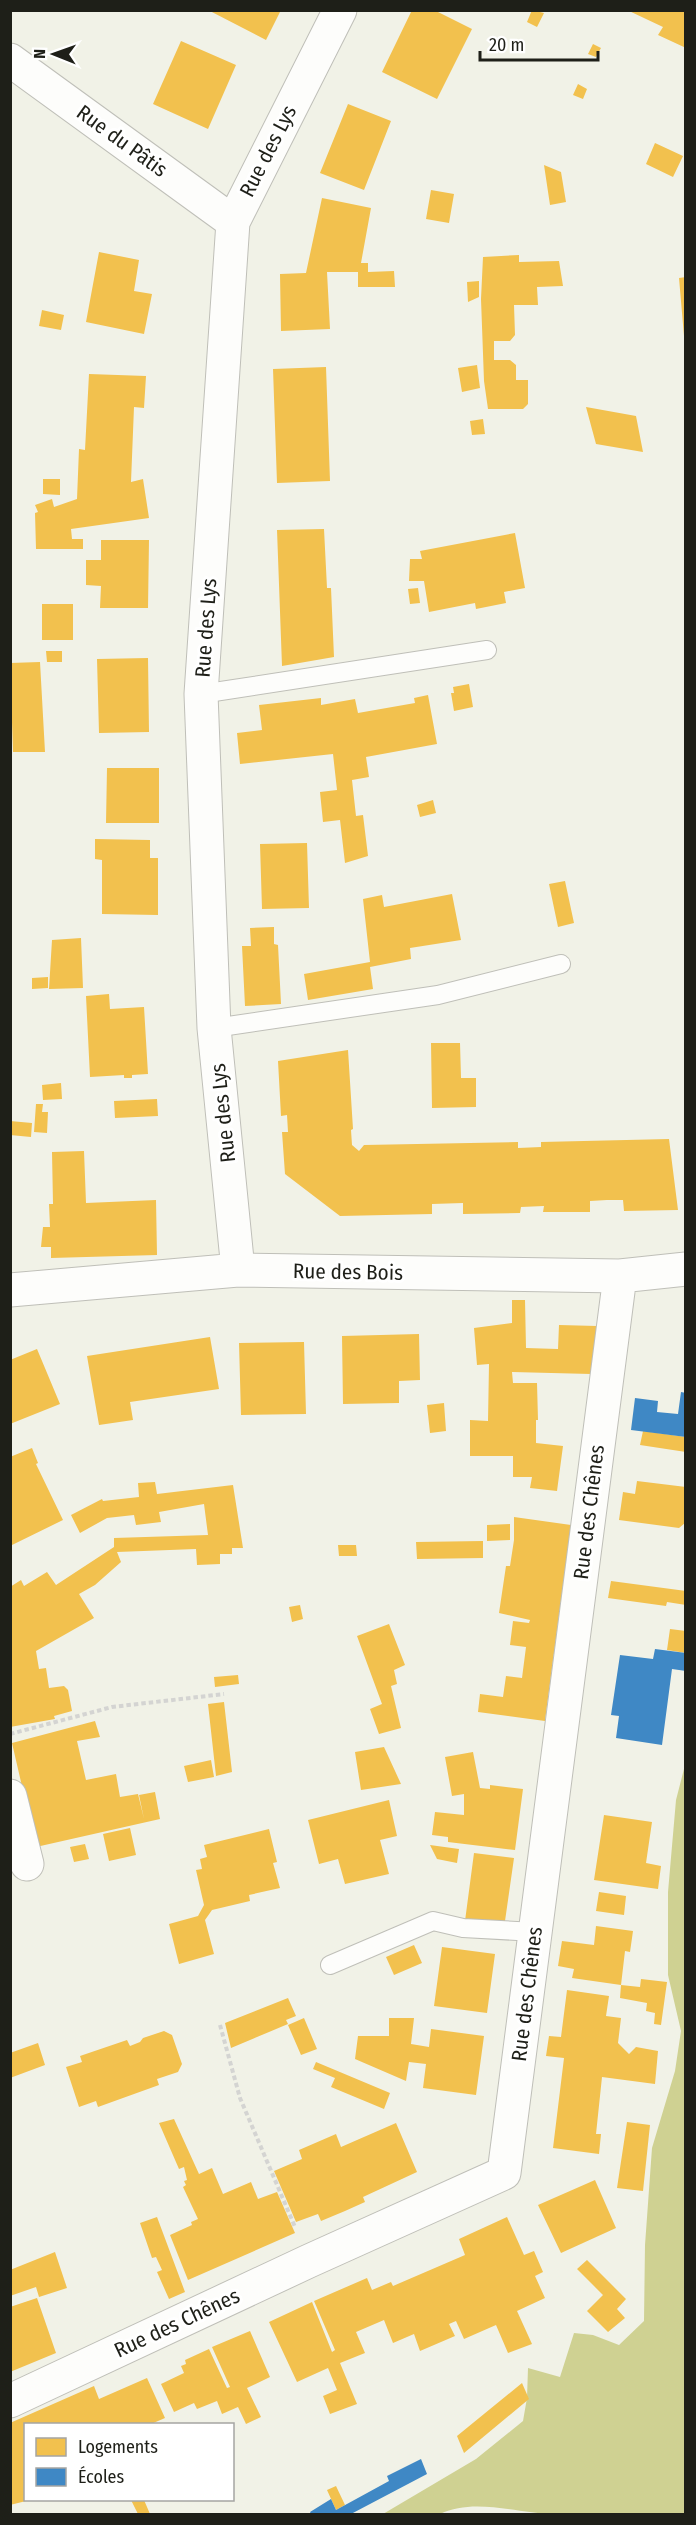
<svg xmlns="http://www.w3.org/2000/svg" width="696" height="2525" viewBox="0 0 696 2525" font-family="'Fira Sans Condensed',sans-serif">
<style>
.forest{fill:#cfd192}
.homes{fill:#f2c14e}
.schools{fill:#3f88c5}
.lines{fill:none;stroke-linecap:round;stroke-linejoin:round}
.lane-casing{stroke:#bfbfb8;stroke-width:20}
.street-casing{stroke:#bfbfb8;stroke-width:35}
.path{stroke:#d4d4d2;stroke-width:4;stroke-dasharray:4.5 3;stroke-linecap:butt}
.lane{stroke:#fdfdfb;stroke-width:18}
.street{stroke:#fdfdfb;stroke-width:33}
.labels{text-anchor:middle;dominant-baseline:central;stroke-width:6;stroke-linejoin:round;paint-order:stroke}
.street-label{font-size:21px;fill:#1e1f18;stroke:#fff}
</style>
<rect width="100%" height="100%" fill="#f1f2e7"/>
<path class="forest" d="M685 1765V2514C642 2514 599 2515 555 2514 518 2514 475 2497 440 2514H383L476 2459 523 2421 527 2398 528 2368 560 2377 574 2333 593 2335 619 2345 644 2321 645 2245 652 2148 675 2071 681 2031 668 1975V1892L676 1800Z"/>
<path class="homes" d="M208 10H281L266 40Z
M412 10H434L472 29 437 99 382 72Z
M532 10 544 13 537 27 527 22Z
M627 10H686V48L658 35 663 27Z
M181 41 236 65 208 129 153 104Z
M593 44 601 48 596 57 588 54Z
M578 84 587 89 583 99 573 95Z
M348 104 391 121 364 190 320 173Z
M655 143 683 156 673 177 646 164Z
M544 165 561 172 566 202 550 205Z
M431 190 454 194 449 223 426 219Z
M322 198 371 208 361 263H368V272L394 271 395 287H358V272H327L330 329 281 331 280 274 306 273Z
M99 252 139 260 134 291 152 294 144 334 86 322Z
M519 255V262L559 261 563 286 537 287 538 305H514L515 335 510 341H494V360H510L516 365V380H528V404L523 409H488L484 381 481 299 483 257Z
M686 277V336H684L679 278Z
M479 281V297L468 302 467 282Z
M42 310 64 315 61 330 39 326Z
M477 365 480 388 462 392 458 368Z
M326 367 330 481 277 483 273 369Z
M89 374 146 376 144 408 134 407 131 482 143 479 149 518 71 529 72 539H83V549H36L35 513 38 512 35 505 52 499 54 507 77 499 79 449 85 450Z
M586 407 636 416 643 452 596 444Z
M483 419 485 434 472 435 470 421Z
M43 479H60V495L43 494Z
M324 529 327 588H331L334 657 282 666 277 530Z
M515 533 525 588 504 592 506 603 476 609 475 603 429 612 424 581H409L410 559H422L420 551Z
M101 540H149L148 608H100L101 586 86 585V560H101Z
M418 588 420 603 410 604 408 589Z
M42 604H73V640H42Z
M46 651H62V662H47Z
M148 658 149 732 99 733 97 659Z
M40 662 45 752H13L10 663Z
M469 684 473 707 454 711 451 693H454L453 687Z
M428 695 437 744 366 757 369 777 352 780 356 816 363 815 368 856 345 863 340 820 323 822 320 792 337 790 333 754 240 764 237 733 262 730 259 705 321 698V705L355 699 358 713 415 703 414 698Z
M107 768H159V823H106Z
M433 800 436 813 420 817 417 805Z
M95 839 150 840V858H158V915L102 914V860L95 859Z
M307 843 309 908 262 909 260 844Z
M565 881 574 923 558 927 549 884Z
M452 894 461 940 410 948 411 959 370 967 373 989 308 1000 304 974 370 962 363 899 382 895 384 907Z
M274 927V944L278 945 281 1004 245 1006 242 946H251L250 928Z
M81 938 83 988 49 989 52 940Z
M48 977V988L32 989V978Z
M109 994 110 1009 144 1007 148 1074 132 1075V1078H124V1075L90 1077 86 996Z
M431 1043H460L461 1078H476V1107L432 1108Z
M348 1050 353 1129 351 1130 352 1145 359 1151 364 1145 518 1142V1148L541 1147V1142L669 1139 678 1210 624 1211 623 1200H607L590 1201V1212H543L544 1206 521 1207 520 1213 463 1214V1203L432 1204V1214L340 1216 285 1174 282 1132H288L287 1115 281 1116 278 1061Z
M61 1083 62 1099 43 1100 42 1085Z
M157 1099 158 1116 115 1118 114 1101Z
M36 1104H43L42 1112H48L47 1133 34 1132Z
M10 1121 32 1123 31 1137 10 1135Z
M84 1151 86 1203 156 1200 157 1255 51 1258V1247H41L43 1227H50L49 1204H53L52 1152Z
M512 1300H525L526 1348 558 1349 559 1325 597 1326 591 1374 512 1372 513 1383H537L538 1420H536V1443L563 1446 557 1491 530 1488 532 1477H513V1456H470V1420L488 1421 489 1364 477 1365 474 1328 512 1323Z
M419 1334 420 1380 399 1381V1403L343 1404 342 1336Z
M210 1337 219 1389 130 1402 133 1420 99 1425 87 1356Z
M304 1342 306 1414 241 1415 239 1343Z
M37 1349 60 1404 10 1424V1360Z
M444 1403 446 1431 430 1433 427 1405Z
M643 1431 686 1437V1452L640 1445Z
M32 1448 38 1463 36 1464 63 1520 10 1546V1457Z
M637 1481 686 1487 685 1523 679 1528 619 1520 623 1492 635 1494Z
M155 1482 157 1494 233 1485 243 1548H232V1554H220V1564L197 1565 196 1549 117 1552 121 1562 95 1585 79 1594 94 1618 36 1651 39 1669 46 1668 49 1688 64 1686 68 1690 72 1711 54 1716 55 1719 10 1727V1587L21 1580 24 1586 47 1572 56 1585 114 1547V1538L208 1535 204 1504 159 1512 161 1522 136 1525 134 1515 107 1518 80 1533 71 1515 102 1499 103 1501 139 1497 138 1483Z
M514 1517 571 1525 545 1721 478 1712 480 1694 503 1697 506 1676 522 1678 526 1647 510 1645 513 1621 529 1623 530 1620 499 1613 506 1566H510L514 1540Z
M510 1524V1540L487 1541V1525Z
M483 1541V1558L417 1559 416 1542Z
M338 1545H356L357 1556H339Z
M611 1581 686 1591V1605L667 1602 666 1606 608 1598Z
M300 1605 303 1619 292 1622 289 1607Z
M389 1624 405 1665 394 1670 397 1684 391 1686 401 1728 379 1734 370 1709 382 1704 357 1636Z
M670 1629 686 1631V1653L667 1650Z
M238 1675 239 1684 215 1687 214 1677Z
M224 1702 232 1772 216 1776 208 1704Z
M95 1721 100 1737 77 1741 86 1780 116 1774 120 1797 138 1794 144 1819 139 1795 155 1792 160 1819 36 1847 12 1743Z
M384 1747 401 1784 361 1790 355 1752Z
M473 1752 480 1788 490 1789V1785L523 1789 515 1850 448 1842V1837L432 1835 435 1812 464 1815V1794L452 1796 445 1757Z
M211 1760 214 1777 188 1782 184 1766Z
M389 1800 397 1836 380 1840 389 1874 345 1884 338 1859 319 1864 308 1820Z
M604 1815 652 1822 646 1863 661 1866 658 1889 594 1880Z
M130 1828 136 1855 109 1861 103 1834Z
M269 1829 277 1862 273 1863 280 1888 249 1895 250 1901 212 1910 205 1920 214 1954 179 1964 169 1924 198 1916 204 1905 196 1870 202 1869 200 1859 207 1857 204 1845Z
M85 1844 89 1859 74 1862 70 1847Z
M430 1845 459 1849 457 1863 437 1859Z
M474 1853 514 1858 505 1921H465Z
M599 1892 626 1896 624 1915 596 1911Z
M596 1926 633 1931 630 1952 625 1951 621 1985 572 1978 574 1969 558 1966 562 1941 594 1945Z
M414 1945 422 1963 394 1975 386 1957Z
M442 1947 495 1954 487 2013 434 2006Z
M641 1979 667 1982 661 2025 654 2024 655 2013 646 2011 647 2003 620 1998 621 1985 640 1987Z
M567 1990 609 1996 606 2016 621 2018 618 2043 629 2054 636 2047 658 2051 655 2084 602 2077 596 2134H601L599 2154 553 2148 564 2058 546 2056 549 2036 561 2037Z
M288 1998 296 2016 286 2020 288 2024 231 2048 225 2023Z
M304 2018 317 2049 301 2055 288 2025Z
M389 2018H414L411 2044 429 2047 431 2029 484 2036 476 2095 423 2088 426 2064 409 2062 406 2081 355 2059 358 2036H389Z
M164 2031 172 2035 182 2064 178 2072 157 2079 159 2085 98 2107 96 2101 79 2107 66 2067 82 2062 80 2056 127 2040 130 2046 140 2042 143 2038Z
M38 2043 45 2065 10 2078V2053Z
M316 2062 390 2093 384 2109 331 2087 335 2078 313 2069Z
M174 2119 199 2174 212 2168 223 2194 251 2182 258 2199 277 2192 295 2233 188 2280 170 2235 192 2225 191 2222 198 2219 183 2187 186 2185 184 2181 187 2180 184 2167 179 2169 159 2123Z
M627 2122 650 2125 643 2191 617 2188Z
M396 2123 417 2172 363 2197 365 2202 345 2211 321 2221 318 2214 296 2222 274 2171 302 2159 299 2150 336 2134 341 2147Z
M595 2180 616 2228 561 2253 538 2205Z
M157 2217 185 2292 169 2299 157 2272 162 2270 156 2257 152 2258 140 2223Z
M507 2217 524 2255 534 2251 543 2272 535 2276 545 2298 517 2311 532 2344 508 2353 496 2325 464 2339 456 2321 449 2324 455 2336 420 2351 414 2334 393 2343 384 2320 356 2332 365 2353 340 2363 357 2404 330 2414 323 2396 337 2390 328 2368 297 2382 269 2322 312 2302 332 2352 335 2350 314 2301 367 2278 372 2290 391 2282 393 2286 465 2255 459 2239Z
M55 2252 67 2288 39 2297 36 2287 10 2296V2270Z
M587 2260 626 2299 617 2309 625 2318 608 2332 587 2311 603 2295 577 2269Z
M37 2298 56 2353 10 2372V2307Z
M250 2331 270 2377 247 2388 261 2417 246 2424 238 2407 222 2414 217 2401 197 2409 194 2403 174 2412 161 2384 184 2373 181 2366 186 2364 185 2360 209 2349 227 2388 230 2387 212 2347Z
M147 2378 165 2418 151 2424H26V2501L10 2505V2423L94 2386 99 2399Z
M522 2383 529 2399 464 2453 457 2436Z
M336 2486 345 2505 336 2510 327 2490Z
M131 2500H144L150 2514H138Z"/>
<path class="schools" d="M681 1392 686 1393V1437L631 1430 635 1398 658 1401 657 1412 678 1414Z
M655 1649 686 1653V1671L672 1669 662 1745 616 1738 619 1716 611 1715 620 1655 653 1659Z
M421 2459 427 2474 351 2514H311L310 2512 331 2499 336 2510 389 2481 387 2476Z"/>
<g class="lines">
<defs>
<path id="lane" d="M201 694 487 650
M214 1028 438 995 561 964
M330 1965 433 1921 463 1928 535 1932"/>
<path id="street" d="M10 60 233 222
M238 1270 214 1028 201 694 233 222 340 10
M10 1290 238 1270 620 1276 686 1269
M10 1796 27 1864
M10 2401 309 2261 504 2173 620 1276"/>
</defs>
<use href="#lane" class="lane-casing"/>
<use href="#street" class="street-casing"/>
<path class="path" d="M10 1734 112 1707 224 1694
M220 2025 240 2098 295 2227"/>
<use href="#lane" class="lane"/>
<use href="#street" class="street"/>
</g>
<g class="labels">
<g class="street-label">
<text transform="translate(122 141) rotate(36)">Rue du Pâtis</text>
<text transform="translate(268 151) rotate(-63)">Rue des Lys</text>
<text transform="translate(206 628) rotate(-86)">Rue des Lys</text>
<text transform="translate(223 1113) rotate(-96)">Rue des Lys</text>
<text transform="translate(348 1272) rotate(1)">Rue des Bois</text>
<text transform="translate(589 1512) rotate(-83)">Rue des Chênes</text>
<text transform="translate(527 1994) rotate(-83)">Rue des Chênes</text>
<text transform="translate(177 2323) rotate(-25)">Rue des Chênes</text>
</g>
</g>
<rect width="696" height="2525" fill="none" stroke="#1e1f18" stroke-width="24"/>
<rect x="24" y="2423" width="210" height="78" fill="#ffffff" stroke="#a5a5a3" stroke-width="1.5"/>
<rect x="36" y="2438" width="30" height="18" fill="#f2c14e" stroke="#a5a5a3" stroke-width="1.5"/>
<text x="78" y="2453" font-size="18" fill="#1e1f18">Logements</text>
<rect x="36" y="2468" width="30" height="18" fill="#3f88c5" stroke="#a5a5a3" stroke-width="1.5"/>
<text x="78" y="2483" font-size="18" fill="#1e1f18">Écoles</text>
<g transform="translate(54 54) rotate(271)" stroke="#ffffff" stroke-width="4.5" paint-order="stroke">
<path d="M0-4.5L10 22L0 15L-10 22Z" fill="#1e1f18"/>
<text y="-9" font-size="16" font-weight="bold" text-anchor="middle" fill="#1e1f18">N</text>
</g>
<path d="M480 51v9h118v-9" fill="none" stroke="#1e1f18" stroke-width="3"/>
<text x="489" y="51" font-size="18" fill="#1e1f18" stroke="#ffffff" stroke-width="4.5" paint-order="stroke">20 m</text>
</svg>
